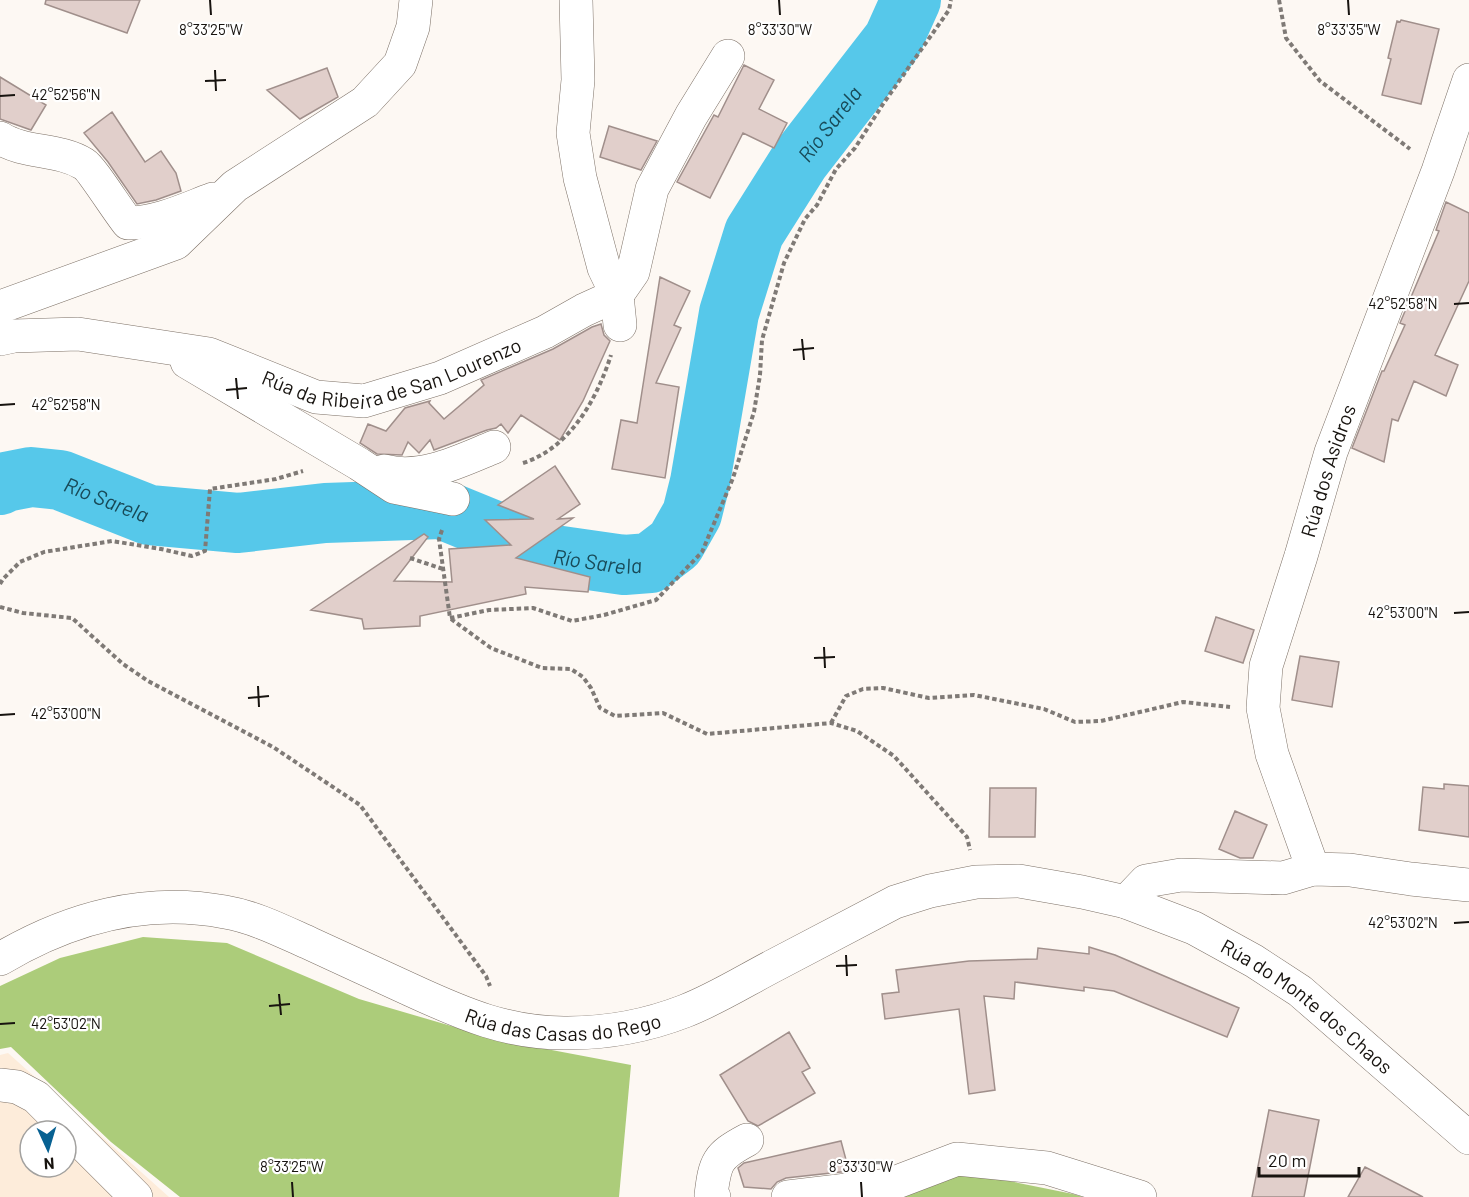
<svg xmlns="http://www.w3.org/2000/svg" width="1469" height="1197" viewBox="0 0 1469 1197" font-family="Barlow,sans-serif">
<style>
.education{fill:#fdecda;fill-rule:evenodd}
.forest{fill:#accc7a}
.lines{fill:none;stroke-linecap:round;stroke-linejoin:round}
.river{stroke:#56c8ea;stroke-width:60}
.building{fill:#e1cfcb;stroke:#a08f8b;stroke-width:1.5}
.minor-casing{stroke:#7d7167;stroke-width:34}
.path{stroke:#7f7a76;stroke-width:4;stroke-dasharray:4.5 3;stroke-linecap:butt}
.minor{stroke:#fff;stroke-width:33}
.ticks{fill:none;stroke:#17130f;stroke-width:2}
.labels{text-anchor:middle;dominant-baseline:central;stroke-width:4.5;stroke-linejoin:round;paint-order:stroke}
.street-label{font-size:20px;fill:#17130f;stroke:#fff}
.water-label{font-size:21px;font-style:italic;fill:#184a58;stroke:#fff}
.ticks-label{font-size:15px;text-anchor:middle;fill:#17130f;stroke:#fff;stroke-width:4.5;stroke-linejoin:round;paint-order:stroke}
</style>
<rect width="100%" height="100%" fill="#fdf8f3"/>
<path class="education" d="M8 1053 169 1197H0V1055ZM30 1131H66V1167H30Z"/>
<path class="forest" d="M143 937 227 943 359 999 499 1040 631 1065 619 1197H180L111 1142 11 1047 0 1049V986L60 958Z
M965 1172 1073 1194 1083 1197H890Z"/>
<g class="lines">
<path class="river" id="s1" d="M0 485 5 482 31 477 60 480 149 515 238 523 325 513 441 509 554 555 624 565 650 563 675 544 692 514 700 482 729 313 754 233 800 160 893 40 911 0"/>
</g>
<path class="building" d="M46 0H140L127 33 45 4Z
M1401 20 1439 29 1421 104 1382 95 1391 59 1388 58 1397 21 1400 22Z
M744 65 774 80 759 109 787 123 774 148 743 133 710 198 677 182 714 115 718 117Z
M327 68 338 97 300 119 267 90Z
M0 77 46 105 31 130 0 119Z
M112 112 145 162 161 151 176 173 181 191 156 200 137 204 108 162 84 133Z
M609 126 657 141 641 170 600 157Z
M1446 202 1469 213V281L1435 355 1458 365 1446 396 1414 381 1398 421 1392 419 1384 462 1352 448 1382 371H1384L1405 325 1400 323 1439 231 1436 230Z
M660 277 690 291 674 325 681 328 656 383 679 387 665 478 612 469 621 420 637 423Z
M601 324 604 335 610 341 583 401 560 440 521 415 508 433 501 424 496 428 487 430 434 450 430 440 419 453 408 442 402 455 377 454 360 443 368 424 386 431 405 408 430 401 429 403 444 419 484 385 481 380 553 349 592 327Z
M555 466 580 504 558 519 573 518 516 558 590 577 588 592 525 587 526 594 420 616V626L364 629 362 619 311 610 424 534 428 537 394 581 452 582 449 549 511 545 485 520 534 519 498 505Z
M1216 617 1254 630 1243 663 1205 651Z
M1300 656 1339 662 1332 707 1292 700Z
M1444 784 1469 786V837L1419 830 1423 787 1444 789Z
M990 788H1036L1035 837H989Z
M1235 811 1267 825 1253 858H1240L1219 849Z
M1089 947 1115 955 1239 1008 1227 1037 1114 991 1084 987V991L1015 982 1014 999 984 996 995 1090 969 1094 959 1009 885 1019 882 994 899 992 896 970 969 961 1037 959 1038 948 1089 954Z
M789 1032 810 1068 802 1072 815 1093 758 1126 748 1121 720 1075Z
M1269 1110 1319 1120 1304 1197H1252Z
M841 1141 849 1171 786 1178 777 1182 771 1189 744 1187 738 1168 744 1163Z
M1365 1167 1423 1197H1348Z"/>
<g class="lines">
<defs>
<g id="minor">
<path d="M576 0 578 80 573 133 580 178 604 268 617 295 620 325"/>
<path d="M0 138C25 154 58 148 84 164 92 169 118 211 128 223 158 223 186 209 213 199"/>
<path d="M0 307 176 243 235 186 365 102 400 64 413 27 416 0"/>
<path id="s2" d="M0 339 14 336 78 334 209 354 316 397 364 401 440 378 545 332 584 310 617 295 633 272 652 189 691 116 728 56"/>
<path d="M187 362 359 464 394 487 453 499"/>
<path d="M384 471C421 481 460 461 494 447"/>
<path id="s3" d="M1313 869 1272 754 1263 708 1266 666 1301 556 1331 452 1438 171 1469 80"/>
<path d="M1126 902 1146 881 1181 875 1283 878 1313 869 1350 870 1411 879 1469 885"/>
<path id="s4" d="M0 959C69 918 146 897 225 912 255 917 284 932 311 944 344 959 378 975 411 990 463 1014 509 1034 568 1033 607 1033 649 1025 685 1011 716 999 746 980 775 965 815 944 855 923 895 902L930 891 976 882 1019 881 1082 892 1126 902 1194 928 1254 961 1300 991 1469 1138"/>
<path d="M0 1085 17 1087 36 1097 136 1197"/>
<path d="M714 1197 711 1195C715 1162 717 1156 747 1140"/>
<path d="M788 1197 889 1185 957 1159 1047 1168 1140 1197"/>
</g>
</defs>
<use href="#minor" class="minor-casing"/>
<path class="path" d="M1279 0 1286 38 1320 81 1410 149
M523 463C570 448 597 399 611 355
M442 530 439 539 450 618
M410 558 443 569
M0 584 3 579 20 562 44 552 112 541 161 549 192 556 205 551 210 489 276 479 303 471
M0 607 23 613 72 618 123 664 148 681 273 747 360 805 486 976 490 986
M450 618 489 610 533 608 572 621 604 615 656 600 702 552 733 478 754 412 760 375 762 340 784 263 805 219 817 205 836 169 855 148 883 104 949 10 951 0
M451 619 491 648 542 668 571 669 583 677 591 688 600 708 615 716 663 713 707 734 831 723 857 731 894 756 967 837 970 850
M831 723 846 696 863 689 883 688 929 698 974 695 1044 709 1075 722 1101 721 1183 702 1230 707"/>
<use href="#minor" class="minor"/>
</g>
<path class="ticks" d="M210 0 211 15M779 0 780 15M1348 0 1349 15M215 70 216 91M205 81 226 80M0 96 15 95M1454 304 1469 303M802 339 804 360M793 350 814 348M236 378 238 399M226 390 247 388M0 405 15 404M1454 613 1469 612M824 647 825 668M814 658 835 657M258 686 259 707M248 698 269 696M0 715 15 714M1454 923 1469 922M846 955 847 976M836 966 857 965M279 994 281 1015M269 1006 290 1004M0 1024 15 1023M292 1182 293 1197M861 1182 862 1197"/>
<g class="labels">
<g class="street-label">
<text stroke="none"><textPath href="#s2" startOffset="405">Rúa da Ribeira de San Lourenzo</textPath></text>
<text stroke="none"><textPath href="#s3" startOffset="416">Rúa dos Asidros</textPath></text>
<text stroke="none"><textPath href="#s4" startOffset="1404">Rúa do Monte dos Chaos</textPath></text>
<text stroke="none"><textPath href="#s4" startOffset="596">Rúa das Casas do Rego</textPath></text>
</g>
<g class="water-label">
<text stroke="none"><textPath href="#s1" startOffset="1156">Río Sarela</textPath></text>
<text stroke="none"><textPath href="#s1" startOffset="112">Río Sarela</textPath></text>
<text stroke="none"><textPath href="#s1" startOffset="616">Río Sarela</textPath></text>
</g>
</g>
<g class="ticks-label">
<text x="211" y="35">8°33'25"W</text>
<text x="780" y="35">8°33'30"W</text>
<text x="1349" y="35">8°33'35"W</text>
<text x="66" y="100">42°52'56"N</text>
<text x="1403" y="309">42°52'58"N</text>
<text x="66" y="410">42°52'58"N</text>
<text x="1403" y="618">42°53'00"N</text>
<text x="66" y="719">42°53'00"N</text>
<text x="1403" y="928">42°53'02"N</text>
<text x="66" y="1029">42°53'02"N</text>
<text x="292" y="1172">8°33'25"W</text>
<text x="861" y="1172">8°33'30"W</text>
</g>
<g transform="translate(48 1149) rotate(176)"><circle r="28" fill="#ffffff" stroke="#a2a19f" stroke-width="1.5"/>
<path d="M0-4.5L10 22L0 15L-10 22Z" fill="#076192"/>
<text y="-9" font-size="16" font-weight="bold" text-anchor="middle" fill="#17130f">N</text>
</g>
<path d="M1259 1167v9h100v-9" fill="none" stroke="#17130f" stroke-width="3"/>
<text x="1268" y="1167" font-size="18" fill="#17130f" stroke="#ffffff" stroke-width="4.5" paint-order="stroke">20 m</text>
</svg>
